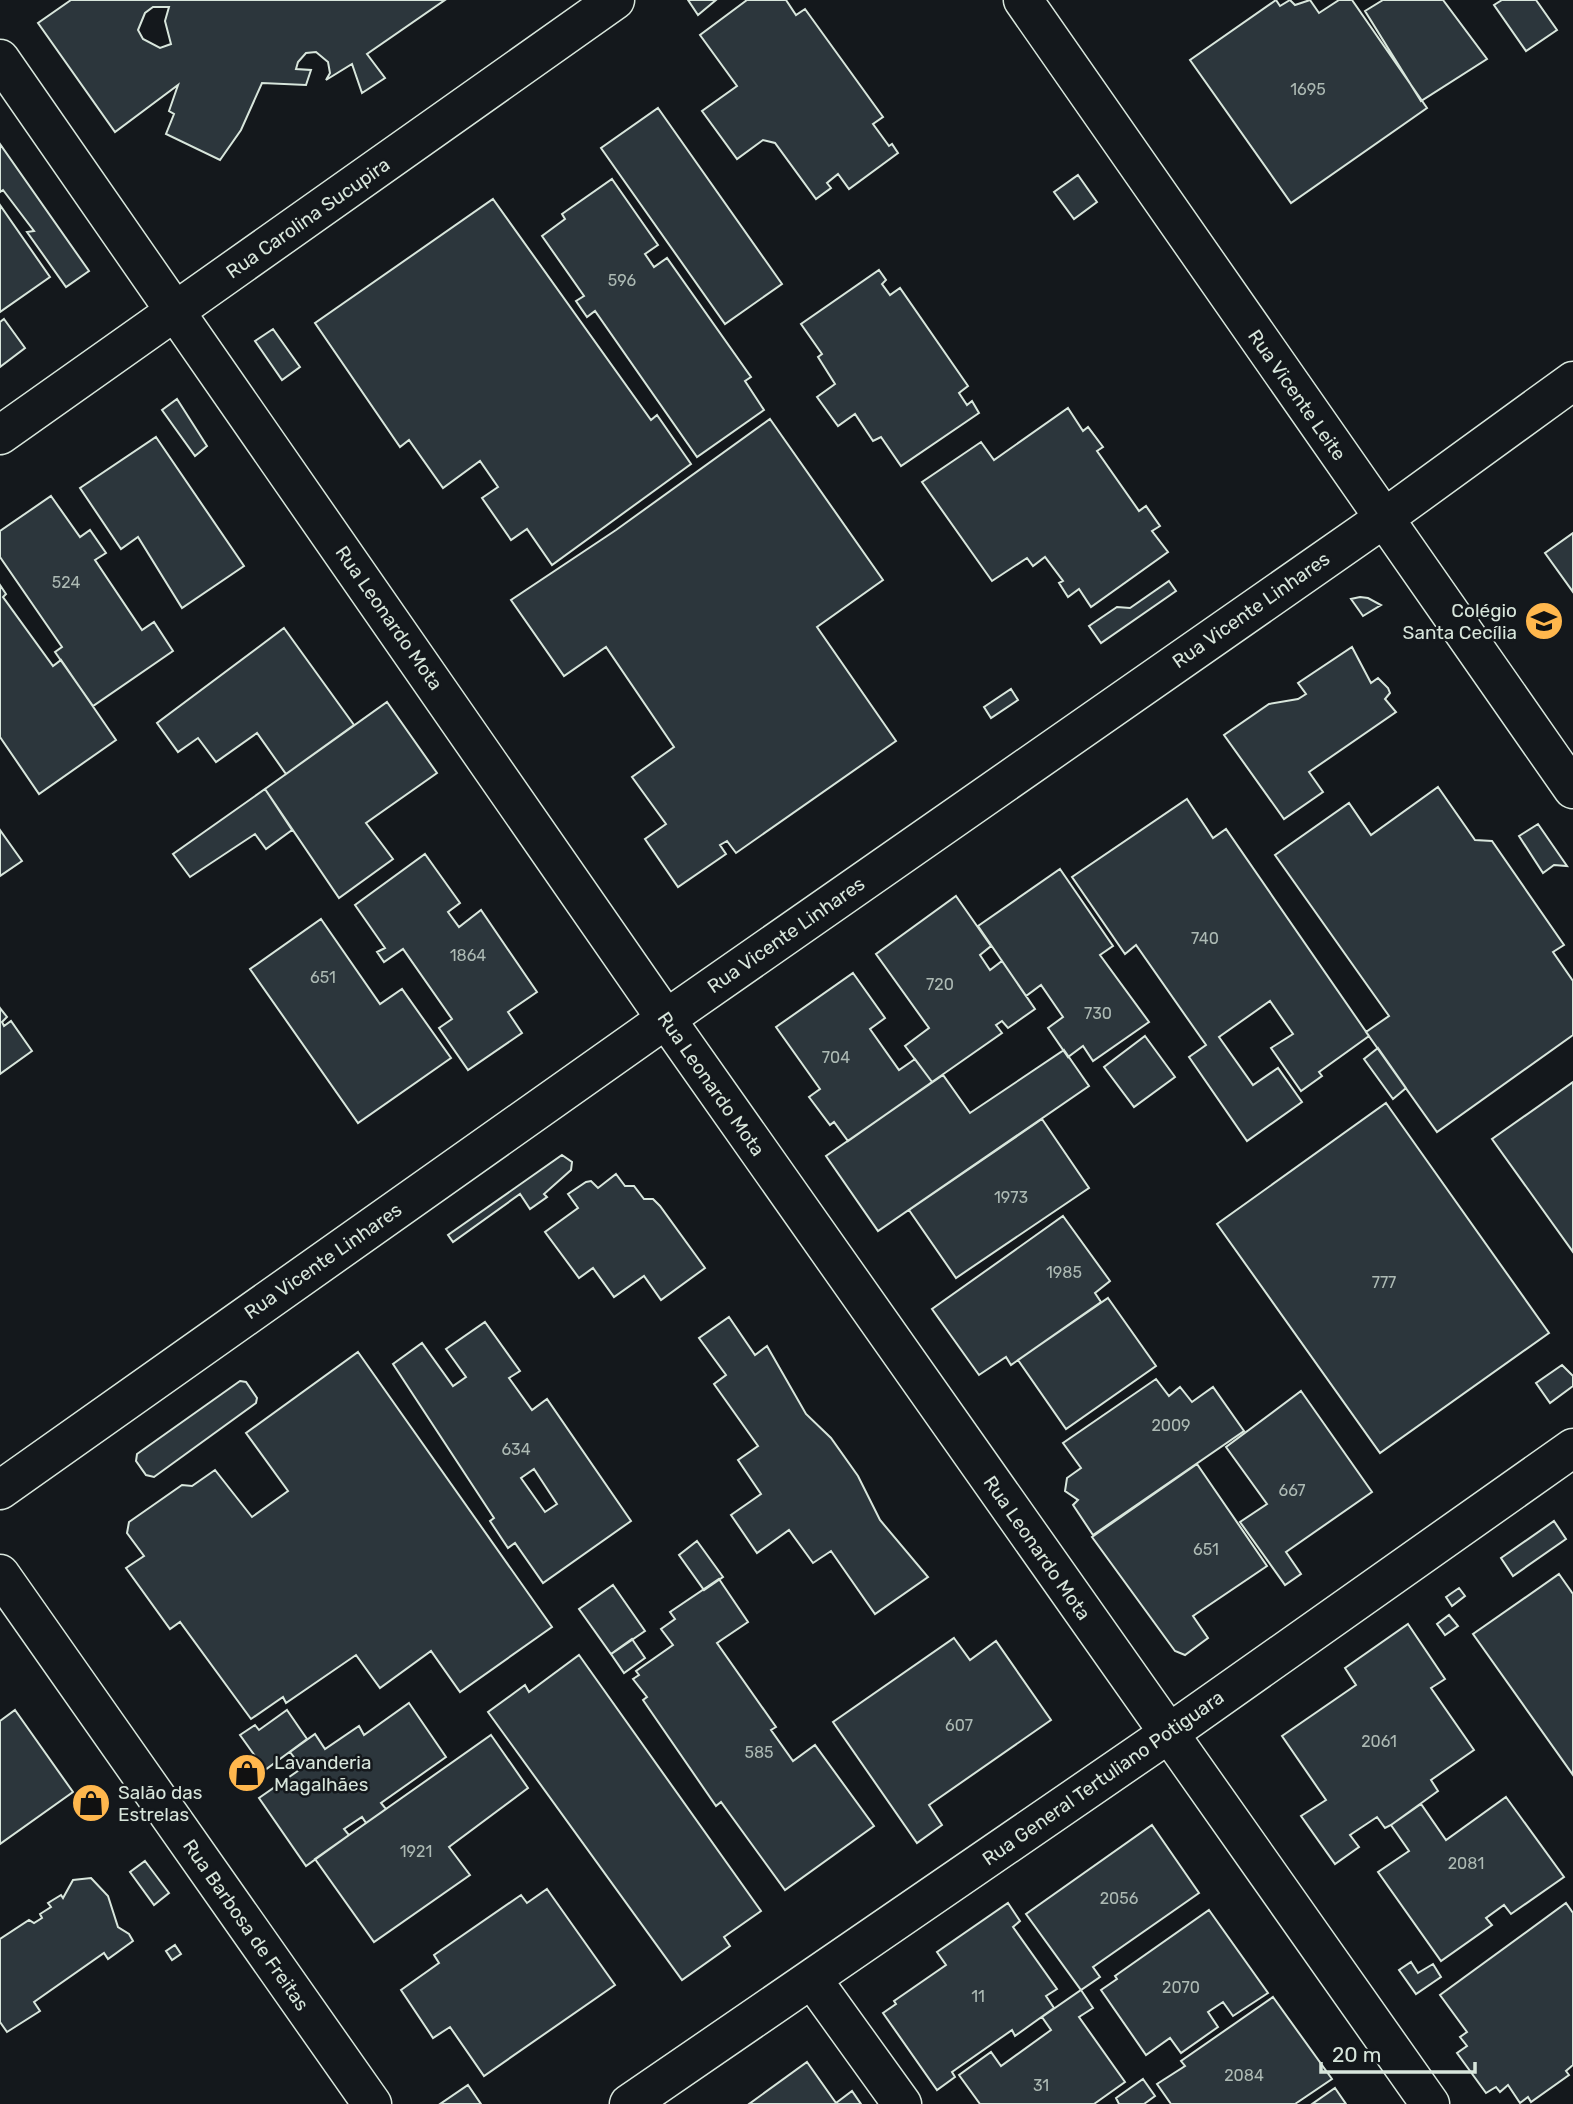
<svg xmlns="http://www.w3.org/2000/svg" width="1573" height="2104" viewBox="0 0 1573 2104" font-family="Rubik,sans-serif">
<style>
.building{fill:#2c363c;stroke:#d8e6dc;stroke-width:2;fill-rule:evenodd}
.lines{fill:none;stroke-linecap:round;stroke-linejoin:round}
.street-casing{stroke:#d8e6dc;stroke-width:41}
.street{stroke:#14181c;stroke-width:38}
.labels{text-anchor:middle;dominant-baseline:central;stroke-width:5;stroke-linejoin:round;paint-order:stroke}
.number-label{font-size:16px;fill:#adbab4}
.street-label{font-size:19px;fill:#d8e6dc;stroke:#14181c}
.poi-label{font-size:19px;fill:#d8e6dc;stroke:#14181c;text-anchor:start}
</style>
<rect width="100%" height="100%" fill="#14181c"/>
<path class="building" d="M71 0H445L367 54 385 78 362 93 352 64 326 80 330 73 328 62 316 52 306 53 298 62 296 69 311 70 306 85 262 83 241 130 220 160 166 134 174 114 169 111 178 85 115 132 38 23ZM153 7H169L165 21 171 44 160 48 143 39 138 30 145 13Z
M688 0H716L698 15Z
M747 0H786L796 15 805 9 883 117 873 124 889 146 892 144 898 153 849 189 838 174 827 183 831 188 816 199 775 143 763 140 737 159 702 111 737 86 700 35Z
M1276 0 1280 6 1290 0 1295 5 1310 0 1319 13 1339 0H1352L1427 108 1291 203 1190 60Z
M1383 0H1443L1487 59 1421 101 1365 11Z
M1502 0H1536L1557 30 1526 51 1494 5Z
M658 108 782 284 725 324 601 148Z
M0 144 89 271 66 287 27 232 34 231 3 190 0 192Z
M1078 175 1097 202 1074 219 1054 192Z
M612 179 658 245 645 254 654 267 667 258 751 377 745 381 764 410 697 457 595 311 587 317 576 301 584 296 542 236 565 219 562 214Z
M493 199 651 420 657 415 691 464 552 565 527 529 511 540 482 498 498 487 480 461 443 488 409 440 400 447 315 323Z
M0 205 50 277 0 312Z
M879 270 886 280 882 284 890 295 900 288 968 386 959 393 967 405 972 401 979 413 901 466 881 437 873 441 855 414 838 426 817 397 835 384 818 357 822 354 801 324Z
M4 319 25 348 0 367V322Z
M273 329 300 367 282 380 255 341Z
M177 399 207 446 195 456 162 410Z
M1068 408 1083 431 1088 427 1103 447 1097 451 1139 511 1146 506 1160 526 1152 531 1168 552 1091 607 1079 589 1068 597 1059 583 1063 581 1045 557 1033 566 1027 558 992 581 922 482 981 442 994 460Z
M770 419 883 580 817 627 896 741 736 853 727 841 720 845 726 854 678 887 645 839 666 824 632 777 674 747 606 647 564 676 511 600 616 530Z
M156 437 244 566 182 608 138 537 121 549 80 488Z
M51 496 80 537 90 530 106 553 95 560 142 630 154 622 173 651 93 706 55 652 62 647 0 557V531Z
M1573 533V592L1545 553Z
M1169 581 1176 591 1101 643 1089 626 1117 607 1130 608Z
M0 585 6 594 3 597 53 666 61 660 116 740 39 794 0 737Z
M1360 597 1368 598 1381 605 1363 616 1351 599Z
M284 628 354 725 286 774 257 733 216 762 198 738 178 752 157 723Z
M1352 647 1371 683 1378 678 1388 688 1390 693 1385 699 1396 712 1309 772 1323 792 1284 819 1224 735 1269 704 1298 699 1306 694 1298 683Z
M1011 689 1018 700 991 718 984 707Z
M387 702 437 773 366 823 393 859 339 898 265 789Z
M1438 787 1475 840 1492 841 1564 945 1553 952 1573 981V1035L1437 1132 1366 1032 1389 1016 1275 855 1349 803 1371 835Z
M265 789 292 830 266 849 255 834 190 877 173 854Z
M1187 799 1213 838 1226 829 1369 1036 1319 1072 1322 1076 1301 1091 1271 1048 1293 1034 1270 1001 1219 1037 1253 1085 1278 1068 1302 1102 1247 1141 1189 1057 1206 1045 1136 945 1125 954 1072 877Z
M1538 824 1567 866 1554 865 1543 873 1519 836Z
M0 830 22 861 0 876Z
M425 854 460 903 448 912 459 927 481 910 537 992 508 1012 522 1033 468 1070 439 1028 452 1019 403 949 384 962 377 952 385 948 355 905Z
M1060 869 1113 946 1100 955 1149 1022 1093 1061 1083 1046 1068 1057 1048 1028 1063 1017 1041 985 1026 996 978 926Z
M956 896 991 946 980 955 990 970 1002 961 1035 1009 1008 1028 1002 1021 996 1025 1002 1033 932 1082 905 1046 929 1028 876 954Z
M321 919 380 1004 402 989 451 1058 358 1123 250 969Z
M853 973 885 1018 870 1029 899 1070 915 1059 932 1082 848 1141 834 1122 830 1125 809 1097 820 1089 776 1027Z
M0 1008 7 1017 2 1022 4 1026 11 1021 32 1051 0 1074Z
M1145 1036 1175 1077 1134 1107 1104 1067Z
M1378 1048 1406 1088 1393 1099 1364 1059Z
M1064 1050 1089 1086 878 1231 826 1156 943 1075 970 1113Z
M1573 1082V1252L1492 1139Z
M1386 1103 1549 1333 1380 1453 1217 1224Z
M1042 1119 1089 1188 956 1278 909 1210Z
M562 1155 572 1162 571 1170 544 1194 547 1197 530 1209 520 1194 453 1242 448 1235Z
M616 1174 625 1186H634L644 1199H653L660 1206 705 1268 661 1300 644 1276 614 1297 593 1268 579 1278 545 1232 578 1208 568 1194 586 1182 591 1181 598 1188Z
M1063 1216 1110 1281 1095 1293 1101 1302 1011 1365 1006 1357 979 1375 932 1309Z
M1108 1298 1156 1366 1066 1429 1018 1360Z
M729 1317 755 1355 767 1346 806 1414 831 1438 858 1476 880 1520 928 1577 875 1614 831 1551 813 1563 789 1530 757 1553 731 1515 761 1494 738 1460 758 1446 714 1384 726 1375 699 1338Z
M485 1322 520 1371 509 1378 532 1410 547 1399 631 1521 543 1583 515 1543 508 1548 490 1521 494 1518 393 1364 422 1343 453 1386 466 1377 446 1349ZM534 1469 557 1504 545 1512 521 1478Z
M358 1352 552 1627 460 1692 431 1651 380 1688 356 1655 286 1703 283 1697 251 1719 180 1622 170 1629 126 1568 144 1556 127 1533 129 1522 182 1485 192 1486 215 1470 252 1517 288 1491 246 1433Z
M1562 1365 1573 1376V1386L1550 1403 1536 1383Z
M1156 1379 1169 1396 1180 1387 1192 1402 1213 1387 1244 1431 1093 1535 1073 1505 1078 1500 1065 1491 1067 1478 1081 1468 1063 1443Z
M240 1381 246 1382 257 1398 256 1403 154 1477 146 1475 136 1461 137 1454Z
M1301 1391 1372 1492 1286 1552 1301 1574 1285 1585 1240 1522 1267 1504 1226 1447Z
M1197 1464 1267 1566 1193 1616 1208 1638 1185 1655 1175 1651 1092 1537Z
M1554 1521 1566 1539 1513 1576 1501 1558Z
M697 1541 723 1577 704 1590 679 1555Z
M1559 1574 1573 1594V1775L1473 1634Z
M719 1579 748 1622 717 1643 776 1727 771 1730 793 1761 815 1745 874 1826 785 1890 721 1802 716 1806 643 1700 647 1697 633 1679 639 1675 636 1671 673 1645 661 1629 675 1619 670 1612Z
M613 1585 645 1631 611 1654 579 1609Z
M1459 1588 1465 1596 1452 1606 1446 1597Z
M1449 1615 1458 1626 1445 1635 1437 1624Z
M1408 1624 1445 1679 1431 1688 1474 1750 1431 1780 1438 1791 1391 1825 1385 1828 1377 1817 1350 1835 1359 1847 1335 1864 1301 1816 1326 1800 1282 1736 1356 1685 1345 1668Z
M954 1638 970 1660 996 1641 1051 1720 929 1805 942 1825 917 1843 833 1722Z
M632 1639 645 1658 624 1673 611 1654Z
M579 1655 761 1911 724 1937 730 1946 682 1980 488 1712 525 1685 529 1692Z
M409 1703 446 1757 381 1803 386 1809 366 1823 362 1817 344 1829 349 1835 306 1866 259 1798 302 1768 290 1752 315 1734 325 1749 359 1726 364 1735Z
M15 1710 73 1792 0 1844V1721Z
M287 1710 307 1739 265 1770 240 1735 255 1725 259 1730Z
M491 1735 528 1788 449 1847 470 1875 374 1942 315 1859Z
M1506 1797 1564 1877 1511 1914 1504 1905 1486 1918 1492 1925 1441 1961 1378 1872 1409 1851 1391 1825 1421 1804 1446 1840Z
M1152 1825 1199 1893 1093 1967 1100 1977 1081 1990 1026 1914Z
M145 1861 169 1893 154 1905 130 1872Z
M91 1878 108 1896 118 1927 129 1934 133 1941 108 1959 104 1953 34 2002 40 2011 7 2032 0 2022V1939L29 1920 34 1923 42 1918 40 1914 51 1907 48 1903 61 1895 63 1898 73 1880Z
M547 1889 615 1985 484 2076 450 2027 433 2038 401 1990 439 1963 434 1955 521 1895 527 1903Z
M1008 1903 1020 1921 1013 1927 1057 1989 1046 1996 1054 2008 1015 2036 1012 2030 952 2072 955 2077 937 2090 883 2013 896 2004 894 2001 946 1965 937 1952Z
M1566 1903 1573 1913V2065L1566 2071 1569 2075 1531 2102 1528 2097 1520 2103 1508 2085 1500 2092 1496 2087 1486 2093 1457 2053 1467 2046 1460 2037 1467 2032 1440 1995Z
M1209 1910 1268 1993 1233 2016 1223 2002 1208 2012 1218 2027 1181 2053 1170 2038 1146 2055 1101 1990 1117 1979 1115 1976Z
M175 1945 181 1954 172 1960 166 1951Z
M1411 1962 1418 1973 1433 1964 1441 1977 1416 1994 1399 1970Z
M1081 1990 1093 2008 1079 2017 1125 2082 1094 2104H980L959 2075 991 2052 1001 2066 1051 2030 1042 2017Z
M1273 1997 1332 2079 1295 2104H1171L1157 2084 1185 2066 1181 2061Z
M807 2062 836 2103 852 2091 861 2104H749Z
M1143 2079 1155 2096 1144 2104H1119L1116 2098Z
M468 2085 481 2104H440Z
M1335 2088 1346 2104H1312Z"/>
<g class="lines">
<defs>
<path id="street" d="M1023 0 1573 789
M0 59 666 1019 1430 2104
M0 435 615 0
M0 1490 666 1019 1383 519 1573 381
M0 1574 372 2104
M812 1979 902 2104
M629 2104 1168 1734 1573 1448"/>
</defs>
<use href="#street" class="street-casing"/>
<use href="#street" class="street"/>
</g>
<defs>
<symbol id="school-disc" viewBox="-11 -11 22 22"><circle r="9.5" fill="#ffb74d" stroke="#14181c"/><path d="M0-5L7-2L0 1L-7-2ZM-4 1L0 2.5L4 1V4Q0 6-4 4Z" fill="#111"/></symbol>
<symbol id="shop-disc" viewBox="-11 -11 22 22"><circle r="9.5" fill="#ffb74d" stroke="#14181c"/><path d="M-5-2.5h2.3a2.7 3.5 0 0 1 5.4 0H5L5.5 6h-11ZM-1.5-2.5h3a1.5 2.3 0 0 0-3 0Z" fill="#111"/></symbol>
</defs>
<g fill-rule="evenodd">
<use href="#school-disc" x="1522" y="599" width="44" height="44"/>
<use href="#shop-disc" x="225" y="1751" width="44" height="44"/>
<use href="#shop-disc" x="69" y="1781" width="44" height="44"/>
</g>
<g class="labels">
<g class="number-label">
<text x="1308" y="89">1695</text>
<text x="622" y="280">596</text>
<text x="66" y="582">524</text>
<text x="1205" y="938">740</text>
<text x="468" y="955">1864</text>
<text x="323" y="977">651</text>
<text x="940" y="984">720</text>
<text x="1098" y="1013">730</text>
<text x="836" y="1057">704</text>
<text x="1011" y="1197">1973</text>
<text x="1064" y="1272">1985</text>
<text x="1384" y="1282">777</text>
<text x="1171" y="1425">2009</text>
<text x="516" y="1449">634</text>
<text x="1292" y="1490">667</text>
<text x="1206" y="1549">651</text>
<text x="959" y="1725">607</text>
<text x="1379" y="1741">2061</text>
<text x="759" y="1752">585</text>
<text x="416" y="1851">1921</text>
<text x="1466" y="1863">2081</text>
<text x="1119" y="1898">2056</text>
<text x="1181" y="1987">2070</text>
<text x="978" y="1996">11</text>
<text x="1244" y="2075">2084</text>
<text x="1041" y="2085">31</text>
</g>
<g class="street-label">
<text transform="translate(308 218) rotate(-35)">Rua Carolina Sucupira</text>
<text transform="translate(1297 395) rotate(55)">Rua Vicente Leite</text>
<text transform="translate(1251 610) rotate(-35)">Rua Vicente Linhares</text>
<text transform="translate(389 618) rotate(55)">Rua Leonardo Mota</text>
<text transform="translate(786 935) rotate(-35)">Rua Vicente Linhares</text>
<text transform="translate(711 1084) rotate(55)">Rua Leonardo Mota</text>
<text transform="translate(323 1261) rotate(-35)">Rua Vicente Linhares</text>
<text transform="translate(1037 1548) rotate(55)">Rua Leonardo Mota</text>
<text transform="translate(1103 1778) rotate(-35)">Rua General Tertuliano Potiguara</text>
<text transform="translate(246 1925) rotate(55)">Rua Barbosa de Freitas</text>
</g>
<g class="poi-label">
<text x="1517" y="610" text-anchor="end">Colégio<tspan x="1517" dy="22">Santa Cecília</tspan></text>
<text x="274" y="1762">Lavanderia<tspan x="274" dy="22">Magalhães</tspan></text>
<text x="118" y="1792">Salão das<tspan x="118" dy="22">Estrelas</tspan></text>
</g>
</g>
<path d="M1321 2062v10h154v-10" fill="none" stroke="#d8e6dc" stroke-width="3.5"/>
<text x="1332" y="2062" font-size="21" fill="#d8e6dc" stroke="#14181c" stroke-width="5" paint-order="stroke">20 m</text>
</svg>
